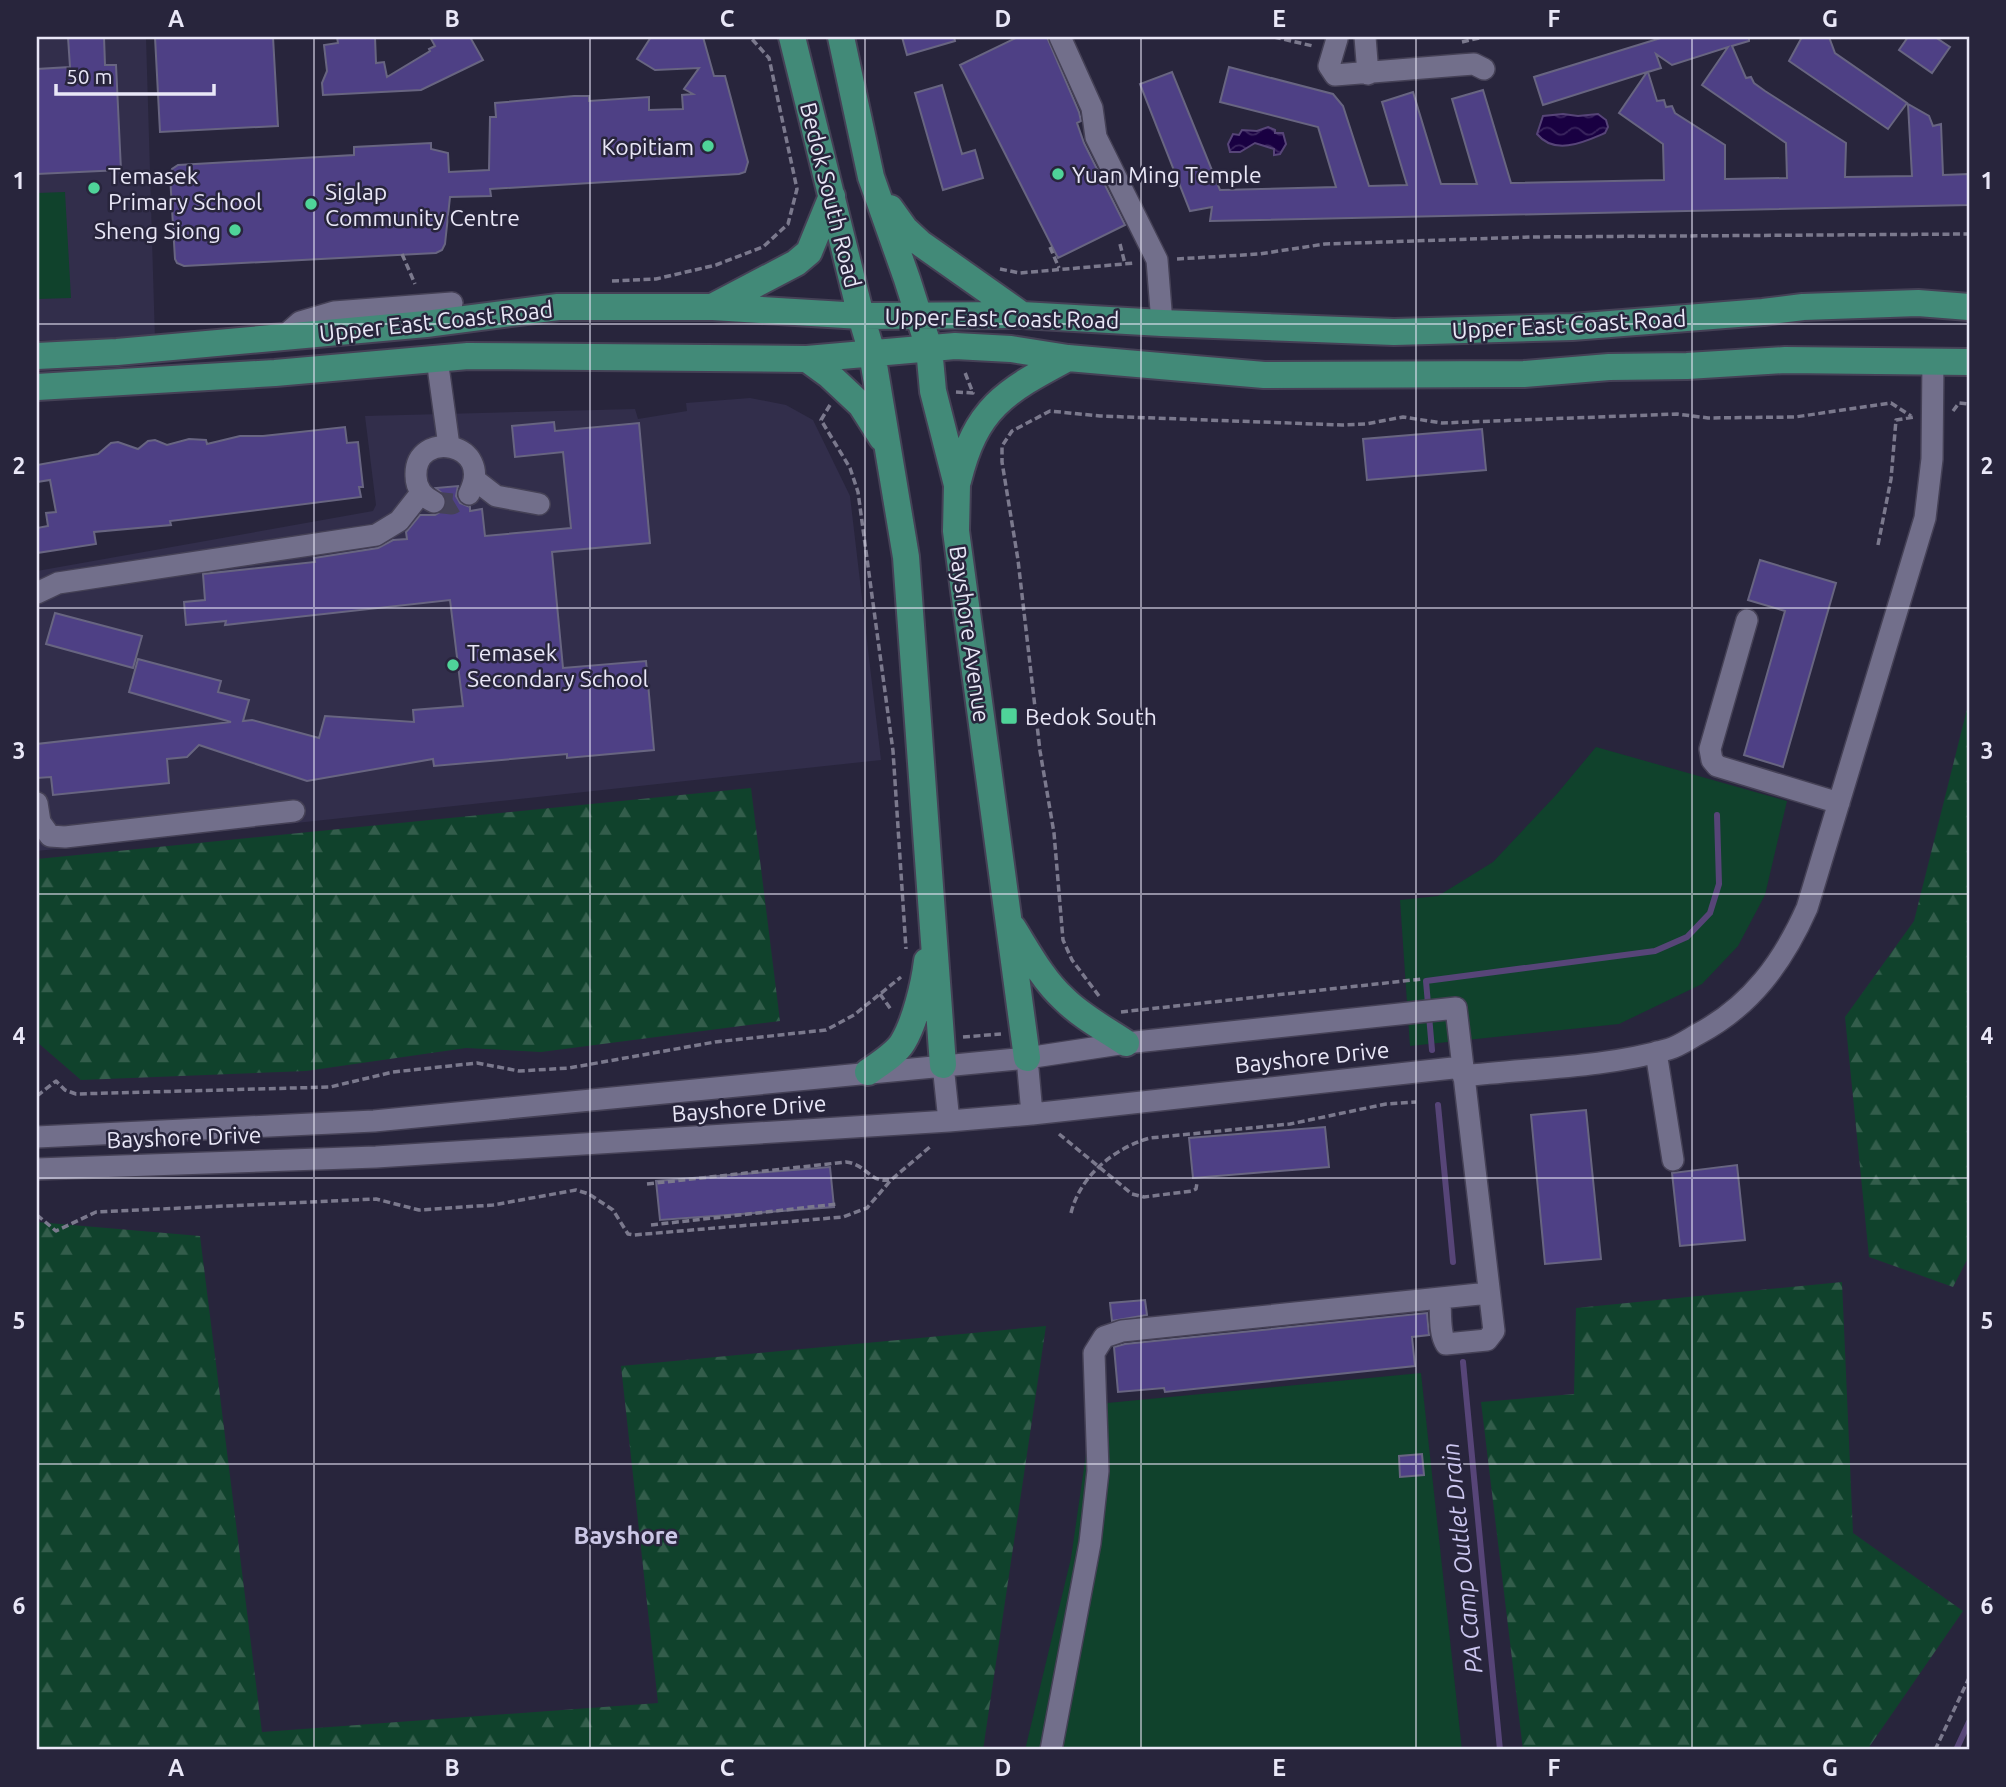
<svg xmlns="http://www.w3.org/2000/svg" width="2006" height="1787" viewBox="0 0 2006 1787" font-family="Ubuntu,sans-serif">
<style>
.built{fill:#322e4b}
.grass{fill:#10422c}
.forest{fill:url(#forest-firs)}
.water{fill:url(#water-waves);stroke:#574578;stroke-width:2}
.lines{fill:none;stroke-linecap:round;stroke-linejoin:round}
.stream{stroke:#574578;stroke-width:6}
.building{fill:#4e4085;stroke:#686581;stroke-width:2;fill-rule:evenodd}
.minor-tunnel{stroke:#454258;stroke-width:21;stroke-dasharray:21 10;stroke-linecap:butt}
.minor-casing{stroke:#454156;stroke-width:24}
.major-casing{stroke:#454156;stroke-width:30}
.path{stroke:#7b798d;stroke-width:3.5;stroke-dasharray:7 3.5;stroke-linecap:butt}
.minor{stroke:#726f8b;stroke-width:21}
.major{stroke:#428a78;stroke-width:26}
.grid{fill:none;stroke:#e9e7f7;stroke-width:2;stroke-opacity:0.55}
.poi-dot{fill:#4fd399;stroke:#28253c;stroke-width:2.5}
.labels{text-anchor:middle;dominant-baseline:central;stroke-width:5;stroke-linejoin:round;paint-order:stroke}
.poi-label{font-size:23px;fill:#e9e7f7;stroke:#28253c;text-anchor:start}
.street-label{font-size:23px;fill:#e9e7f7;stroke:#28253c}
.neighbourhood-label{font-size:24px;font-weight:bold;fill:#cbc7e6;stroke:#28253c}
.water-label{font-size:24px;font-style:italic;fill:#ccc7f0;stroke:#28253c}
.neatline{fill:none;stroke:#e9e7f7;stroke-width:2.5}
.grid-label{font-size:23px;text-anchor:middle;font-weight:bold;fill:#e9e7f7}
</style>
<defs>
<pattern id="forest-firs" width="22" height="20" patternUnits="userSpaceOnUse" patternTransform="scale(1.75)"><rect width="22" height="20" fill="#10422c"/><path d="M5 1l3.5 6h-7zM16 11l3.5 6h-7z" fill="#335d4b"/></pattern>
<pattern id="water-waves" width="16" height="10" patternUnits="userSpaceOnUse" patternTransform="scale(1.75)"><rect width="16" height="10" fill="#190042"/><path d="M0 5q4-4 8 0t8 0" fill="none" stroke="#3a255e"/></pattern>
</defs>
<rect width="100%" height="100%" fill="#28253c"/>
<path class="built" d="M37 37H146L155 340H37Z
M750 398 786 405 813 420 850 496 881 760 37 851V571L373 511 376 505 365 416 635 409 638 419 687 411 686 403Z"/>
<path class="grass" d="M65 192 71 298 37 299V193Z
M1596 747 1787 801 1765 895 1738 946 1702 984 1619 1024 1410 1046 1400 900 1438 896 1493 862 1556 795Z
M1421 1373 1462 1750H1025L1071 1558 1086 1454V1405Z"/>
<path class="forest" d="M1969 701V1256L1953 1287 1869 1257 1845 1017 1914 921Z
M751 788 780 1021 541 1052 466 1048 306 1071 81 1080 37 1042V859Z
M37 1222 200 1236 262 1732 658 1703 621 1366 1046 1326 983 1750H37Z
M1842 1282 1853 1533 1963 1611 1867 1750H1523L1481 1402 1574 1394 1576 1308Z"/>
<path class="water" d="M1563 114 1578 116 1598 114 1606 120 1608 127 1605 133C1584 142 1555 156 1537 134L1543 116Z
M1268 127 1275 130V133H1283L1286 144 1280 154 1274 155V149L1255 143 1240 152H1230L1228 144 1233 134 1239 135 1242 130 1257 131Z"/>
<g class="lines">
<path class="stream" d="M1432 1050 1426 981 1655 951 1687 937 1710 913 1719 884 1717 815
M1438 1105 1453 1262
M1463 1362 1500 1750
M1956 1750 1969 1722"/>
</g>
<path class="building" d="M68 37H104L105 65H116L121 170 37 174V69L70 67Z
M155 37H273L278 126 160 132Z
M337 37H375L376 63 384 62 387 77 430 51 429 49 435 46 430 37H470L483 60 421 90 323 95 322 83 327 71 324 45 338 43Z
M651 37H703L714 76H725L748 162 745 172 739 174 490 189 491 196 450 197 445 244 442 250 436 253 184 266 177 263 175 259 170 175 172 169 178 165 354 155V147L431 143V149L448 153 449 172 489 170 490 117H496L495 103 574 96H589V101L649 97V110L683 109 682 95 693 94 684 89 699 68 655 70 637 59Z
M902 37H954L955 41 907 55Z
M1018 37H1047L1079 112 1081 121 1077 123 1084 143 1125 225 1058 258 960 65Z
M1664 37H1749V41L1732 46 1746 78 1751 77 1754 83 1765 91 1846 143 1845 177 1912 176 1908 104 1929 116 1933 126 1941 124 1943 175 1969 174V205L1210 221 1212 207 1190 211 1140 84 1172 72 1220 190 1336 187 1318 127 1220 102 1229 67 1333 94 1343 106 1369 186 1407 185 1382 102 1413 92 1441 184H1477L1452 99 1483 90 1511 183 1664 180 1663 144 1619 113 1647 72 1543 105 1534 77ZM1728 47 1702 85 1786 143 1787 178 1725 179V145L1675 113 1672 106 1666 107 1664 100 1657 101 1648 72 1661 68 1656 54 1672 65Z
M1802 37H1829L1835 53 1907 103 1888 129 1789 61Z
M1908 37H1935L1950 47 1932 73 1899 50Z
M942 85 962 154 975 150 983 178 943 190 915 93Z
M554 422 555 431 639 423 650 543 552 552 563 668 646 661 654 750 567 758V754L434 766 433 759 307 781 199 745 187 757 167 759 169 783 53 795 51 777 37 778V744L231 722 129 692 138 659 221 681 218 692 249 700 243 721 252 720 319 738 325 716 414 722 413 710 463 706 450 600 225 625 226 621 186 625 184 602 205 600 203 574 315 562 314 558 378 548 393 540 407 539 406 532 420 515H435L445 509 447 502 445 496 436 488 458 486 456 496 460 503 470 507V511L482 509 485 536 571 528 563 452 515 457 512 426Z
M345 427 347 443 358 442 363 487H359L361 497 170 521 171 525 94 532 96 544 37 553V528L48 526 46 513 56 512 50 480 37 482V465L98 454 111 443 118 442 138 449 148 441 155 440 167 445 189 439 206 440 207 444 240 436H263Z
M1482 429 1486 470 1367 480 1363 439Z
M1760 560 1836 583 1783 767 1744 755 1785 611 1748 600Z
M55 613 142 636 133 668 46 644Z
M1586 1110 1601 1259 1545 1264 1531 1115Z
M1325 1127 1329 1167 1193 1178 1189 1138Z
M1737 1165 1745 1240 1680 1246 1672 1173Z
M830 1167 834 1207 660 1220 656 1181Z
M1145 1300 1147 1315 1112 1321 1110 1303Z
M1427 1313 1429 1335 1412 1337 1415 1366 1165 1392 1164 1388 1118 1392 1114 1347 1125 1344Z
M1422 1454 1424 1475 1400 1477 1399 1456Z"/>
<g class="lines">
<path class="minor-tunnel" d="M434 502 452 504 469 494"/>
<defs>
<path id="minor" d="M1060 37 1092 108 1096 137 1157 260 1162 323
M1365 37 1368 74
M1337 39 1329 66 1335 75 1460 65 1474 64 1484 69
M283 337 300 322 334 312 452 303
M437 359 449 446
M474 479 496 496 539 504
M434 502C423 497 416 488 416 476 414 428 496 442 469 494
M37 593 58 583 376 535 399 521 421 493
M1747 620 1710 749 1712 760 1717 766 1839 803
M37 803 40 822 50 836 65 837 294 811
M1656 1052 1673 1160
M1027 1058 1032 1114
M943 1065 949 1121
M1463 1076C1530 1068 1604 1068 1669 1049 1679 1046 1689 1039 1698 1034 1751 1006 1783 962 1807 908L1925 518 1932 459 1933 361
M37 1137 374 1121 1027 1058 1126 1043 1456 1008 1494 1331 1487 1340 1446 1344C1439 1333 1441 1314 1440 1300
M37 1169 376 1157 949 1121 1032 1114 1462 1067
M1051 1750 1090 1543 1098 1471 1094 1353 1104 1337 1122 1331 1489 1293"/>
<path id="major" d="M792 37 861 316 872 353 906 557 943 1065
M841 37 871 177 907 279 929 348 933 391 957 485 956 531 1027 1058
M890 208 905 229 920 243 1022 315
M714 306 796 263 809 252 832 196
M37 356 117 352 283 337 426 324 558 307H713L861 316 1022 315 1162 323 1394 332 1572 327 1763 312 1803 307 1918 303 1969 307
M807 359 829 375 861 405 882 438
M37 387 275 373 468 356 807 359 955 346 1011 349 1068 358 1264 375 1524 374 1609 367 1687 366 1785 360 1969 362
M958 481C976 408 1004 392 1068 358
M1013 928C1028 952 1043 980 1064 999 1082 1017 1105 1029 1126 1043
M868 1072C879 1064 896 1054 903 1042 915 1022 924 985 927 961"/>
</defs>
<use href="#minor" class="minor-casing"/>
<use href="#major" class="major-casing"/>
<path class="path" d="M1274 37 1313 46
M1462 42 1483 37
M1120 244 1125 264
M1050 247 1059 268
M402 254 415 284
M1177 259 1259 254 1325 244 1531 237 1969 234
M1000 269 1020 273 1135 263
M612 281 656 279 716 265 763 247 788 224 797 189 769 58 750 37
M956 392 973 393 964 370
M830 405 821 420 850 468 858 492 893 751 906 949
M1953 411 1959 403 1969 404
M1878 545 1891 479 1896 420 1914 417
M880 994 892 1011
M1099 996 1072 960 1063 940 1054 833 1040 751 1018 560 1002 462V446L1012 431 1050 411 1100 416 1342 425 1366 424 1403 417 1442 423 1677 414 1708 418 1795 417 1891 403 1911 416
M1121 1012 1422 979
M963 1037 1001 1034
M37 1096 56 1081 65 1090 76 1094 330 1087 393 1072 477 1063 519 1071 569 1068 715 1042 826 1030 854 1015 901 977
M1059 1134 1132 1194 1144 1197 1192 1191 1196 1189 1197 1183
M647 1184 846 1162C866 1164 870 1183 889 1180
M1071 1213C1080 1176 1114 1148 1150 1138L1290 1124 1386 1104 1416 1102
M37 1215 56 1231 96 1212 376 1199 419 1210 493 1205 576 1190 589 1194 613 1210 628 1234 634 1235 843 1217 867 1208 891 1180 931 1146
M651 1225 837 1204
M1935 1750 1969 1678"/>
<use href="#minor" class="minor"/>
<use href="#major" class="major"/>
</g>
<path class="grid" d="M314 37V1750M590 37V1750M865 37V1750M1141 37V1750M1416 37V1750M1692 37V1750M37 324H1969M37 608H1969M37 894H1969M37 1178H1969M37 1464H1969"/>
<g class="poi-dot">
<circle cx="708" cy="146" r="7"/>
<circle cx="1058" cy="174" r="7"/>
<circle cx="94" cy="188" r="7"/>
<circle cx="311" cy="204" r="7"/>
<circle cx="235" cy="230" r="7"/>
<circle cx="453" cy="665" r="7"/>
<rect x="1000" y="707" width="18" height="18" rx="3.5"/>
</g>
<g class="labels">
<g class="poi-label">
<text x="694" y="146" text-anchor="end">Kopitiam</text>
<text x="1072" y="174">Yuan Ming Temple</text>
<text x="108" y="175">Temasek<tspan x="108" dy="26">Primary School</tspan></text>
<text x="325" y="191">Siglap<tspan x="325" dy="26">Community Centre</tspan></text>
<text x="221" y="230" text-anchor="end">Sheng Siong</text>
<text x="467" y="652">Temasek<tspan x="467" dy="26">Secondary School</tspan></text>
<text x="1025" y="716">Bedok South</text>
</g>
<g class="street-label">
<text transform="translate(831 195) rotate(76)">Bedok South Road</text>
<text transform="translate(1002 318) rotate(1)">Upper East Coast Road</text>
<text transform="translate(436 321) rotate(-6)">Upper East Coast Road</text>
<text transform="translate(1569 324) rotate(-3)">Upper East Coast Road</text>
<text transform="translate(970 634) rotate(82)">Bayshore Avenue</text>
<text transform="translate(1312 1057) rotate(-6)">Bayshore Drive</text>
<text transform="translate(749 1108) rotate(-4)">Bayshore Drive</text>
<text transform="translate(184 1137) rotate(-2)">Bayshore Drive</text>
</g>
<g class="neighbourhood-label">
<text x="626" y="1535">Bayshore</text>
</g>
<g class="water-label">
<text transform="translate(1462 1558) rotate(-96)">PA Camp Outlet Drain</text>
</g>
</g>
<rect width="2006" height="1787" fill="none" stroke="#28253c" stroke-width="77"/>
<path d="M56 84v10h158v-10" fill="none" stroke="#e9e7f7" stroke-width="3.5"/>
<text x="66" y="84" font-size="21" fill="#e9e7f7" stroke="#28253c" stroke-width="5" paint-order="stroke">50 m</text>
<rect x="38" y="38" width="1930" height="1710" class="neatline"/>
<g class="grid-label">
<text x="176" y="27">A</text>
<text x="452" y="27">B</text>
<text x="727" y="27">C</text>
<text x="1003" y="27">D</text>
<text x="1279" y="27">E</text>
<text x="1554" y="27">F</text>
<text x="1830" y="27">G</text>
<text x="19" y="189">1</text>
<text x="1987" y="189">1</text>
<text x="19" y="474">2</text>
<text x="1987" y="474">2</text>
<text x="19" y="759">3</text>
<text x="1987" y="759">3</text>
<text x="19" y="1044">4</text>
<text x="1987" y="1044">4</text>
<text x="19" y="1329">5</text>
<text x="1987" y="1329">5</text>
<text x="19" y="1614">6</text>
<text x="1987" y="1614">6</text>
<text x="176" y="1776">A</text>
<text x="452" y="1776">B</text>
<text x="727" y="1776">C</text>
<text x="1003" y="1776">D</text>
<text x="1279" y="1776">E</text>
<text x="1554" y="1776">F</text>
<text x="1830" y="1776">G</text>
</g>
</svg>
